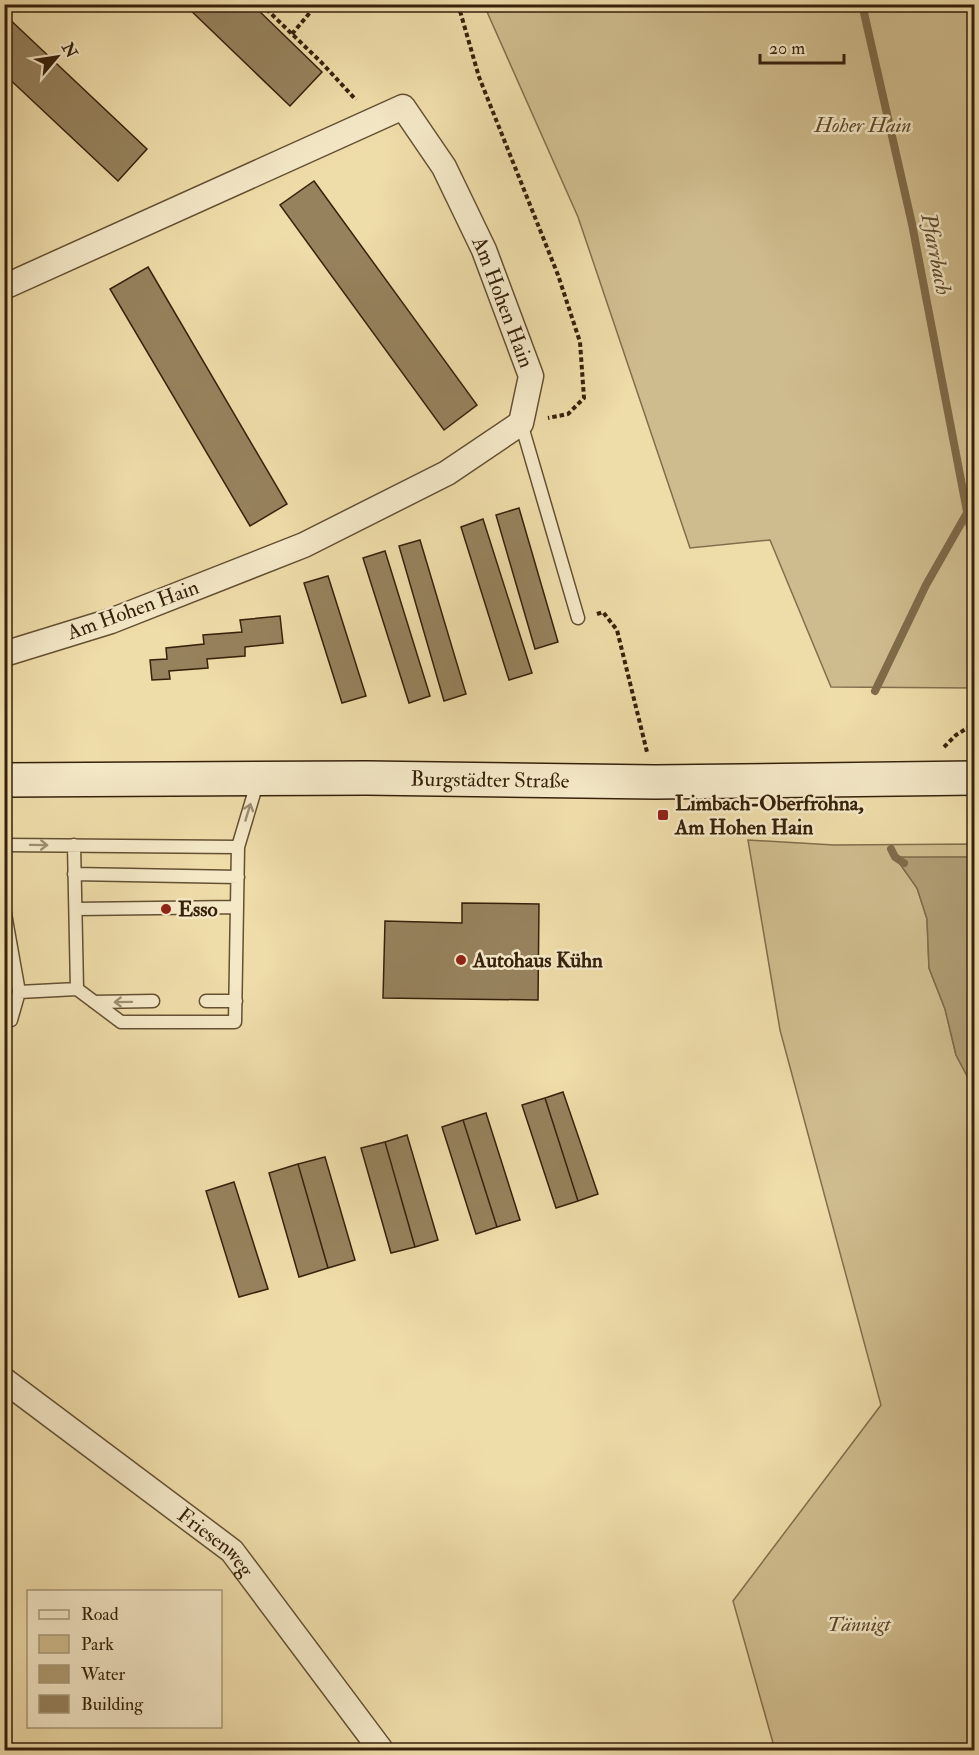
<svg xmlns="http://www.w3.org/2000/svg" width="979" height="1755" viewBox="0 0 979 1755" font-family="'IM FELL Double Pica',serif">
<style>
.green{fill:#cfbc8e;stroke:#826e4c;stroke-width:1.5}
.water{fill:#af9c73;stroke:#7f6b49;stroke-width:1.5}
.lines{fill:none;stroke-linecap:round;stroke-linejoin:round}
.stream{stroke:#7f6b49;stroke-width:8}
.building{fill:#96825d;stroke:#36210b;stroke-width:1.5}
.lane-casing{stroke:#645032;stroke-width:15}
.street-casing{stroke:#645032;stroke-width:27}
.secondary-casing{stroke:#36210b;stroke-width:36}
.path{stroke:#36210b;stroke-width:4;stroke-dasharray:4.5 3;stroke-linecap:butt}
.lane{stroke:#f4e8c7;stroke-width:12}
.street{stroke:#f4e8c7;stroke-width:24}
.secondary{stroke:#f4e8c7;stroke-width:33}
.oneway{stroke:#9e8e72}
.poi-dot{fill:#8f2418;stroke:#f4e8c7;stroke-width:2}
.labels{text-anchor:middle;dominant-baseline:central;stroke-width:5;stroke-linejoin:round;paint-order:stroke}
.park-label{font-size:21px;font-style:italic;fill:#5c482c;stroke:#f4e8c7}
.street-label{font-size:21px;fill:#36210b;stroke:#f4e8c7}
.poi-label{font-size:21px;font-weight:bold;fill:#36210b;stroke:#f4e8c7;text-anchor:start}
.water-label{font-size:22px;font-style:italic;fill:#604c2f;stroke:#f4e8c7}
</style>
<rect width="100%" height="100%" fill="#eedca9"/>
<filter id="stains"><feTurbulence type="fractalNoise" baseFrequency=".00333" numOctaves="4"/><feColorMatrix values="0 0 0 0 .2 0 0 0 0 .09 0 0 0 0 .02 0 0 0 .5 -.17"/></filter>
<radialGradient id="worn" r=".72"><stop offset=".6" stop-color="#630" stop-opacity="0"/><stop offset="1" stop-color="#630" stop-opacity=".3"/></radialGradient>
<path class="green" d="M484 5H974V688L831 687 770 540 690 548 578 217Z
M748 840 834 845 974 844V857L896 858 917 888 927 919 929 968 945 1009 956 1055 974 1089V1750H775L733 1601 881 1405 780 1030Z"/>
<path class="water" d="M895 857H974V1089L956 1055 945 1009 929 968 927 919 917 888Z"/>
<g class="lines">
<path class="stream" d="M862 4 912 224 974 548
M875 691 926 585 967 513
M891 849 895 857 904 863"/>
</g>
<path class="building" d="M184 4H252L322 72 290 106Z
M4 14 147 149 118 181 4 74Z
M314 181 477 405 444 430 280 205Z
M148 267 287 504 250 526 110 289Z
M519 508 558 642 535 649 496 515Z
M483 519 532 673 509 680 461 527Z
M420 540 466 694 444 701 399 546Z
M385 551 430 696 409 703 363 558Z
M328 576 366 696 342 703 304 583Z
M280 616 283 643 245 647V656L207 659 208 668 169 671 170 679 152 680 150 660 167 659 166 648 204 644 203 635 242 632 240 620Z
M462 903 539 904 538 1000 383 998 385 921 462 923Z
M563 1092 598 1194 578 1201 545 1098Z
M545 1098 578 1201 556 1208 522 1105Z
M486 1113 520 1220 497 1227 463 1120Z
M463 1120 497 1227 476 1234 442 1127Z
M407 1135 438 1240 415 1247 385 1142Z
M385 1142 415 1247 391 1253 361 1148Z
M325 1157 355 1260 328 1268 298 1164Z
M298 1164 328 1268 299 1277 269 1173Z
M234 1182 268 1289 239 1297 206 1191Z"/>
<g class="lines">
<defs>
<path id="lane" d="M521 423 578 618
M4 845 238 847
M74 845 77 989
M74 874 238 877
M4 908 19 992 11 1020H4
M76 909 237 907
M19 992 77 989 121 1022H235L238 847 258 780
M206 1001H236
M94 1002 153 1001"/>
<g id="street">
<path id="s1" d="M4 287 403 107 444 167 484 250 531 376 521 423 447 473 304 545 111 621 4 654"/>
<path id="s2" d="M4 1380 232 1551 381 1750"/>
</g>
<g id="secondary">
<path id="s3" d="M4 780 367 778 655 782 974 778"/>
</g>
</defs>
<use href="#lane" class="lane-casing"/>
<use href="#street" class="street-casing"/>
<use href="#secondary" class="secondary-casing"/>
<path class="path" d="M261 4 322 63 356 100
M458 4 479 77 558 275 580 342 584 398 568 414 548 418
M292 34 313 9
M597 614 603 612 617 630 647 752
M944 747 956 735 974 724
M4 1149 9 1195 4 1235"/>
<use href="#lane" class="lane"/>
<use href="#street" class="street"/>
<use href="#secondary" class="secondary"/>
</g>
<defs><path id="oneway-shaft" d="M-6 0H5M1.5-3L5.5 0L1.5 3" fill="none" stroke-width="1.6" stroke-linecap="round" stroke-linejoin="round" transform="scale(1.5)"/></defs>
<g class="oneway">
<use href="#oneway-shaft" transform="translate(248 812) rotate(-73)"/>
<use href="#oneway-shaft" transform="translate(39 845) rotate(1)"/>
<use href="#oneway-shaft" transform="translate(123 1002) rotate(179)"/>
</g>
<g class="poi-dot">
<rect x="657" y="809" width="12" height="12" rx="3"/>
<circle cx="166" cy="909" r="6"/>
<circle cx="461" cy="960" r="6"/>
</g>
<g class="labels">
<g class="park-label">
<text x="863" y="125">Hoher Hain</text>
<text x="859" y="1624">Tännigt</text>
</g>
<g class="street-label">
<text stroke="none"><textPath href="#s1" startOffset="658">Am Hohen Hain</textPath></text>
<text transform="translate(133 610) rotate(-20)">Am Hohen Hain</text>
<text stroke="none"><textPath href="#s3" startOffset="486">Burgstädter Straße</textPath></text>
<text stroke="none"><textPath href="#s2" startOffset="267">Friesenweg</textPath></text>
</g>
<g class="poi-label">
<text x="675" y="803">Limbach-Oberfrohna,<tspan x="675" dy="24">Am Hohen Hain</tspan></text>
<text x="178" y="909">Esso</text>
<text x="473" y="960">Autohaus Kühn</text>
</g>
<g class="water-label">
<text transform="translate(936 254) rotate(79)">Pfarrbach</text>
</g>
</g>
<rect width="979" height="1755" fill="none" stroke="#eedca9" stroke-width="24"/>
<rect x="6" y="6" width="967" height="1743" fill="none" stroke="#36210b" stroke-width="3"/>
<rect x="12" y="12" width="955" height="1731" fill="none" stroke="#36210b" stroke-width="1.5"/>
<rect x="27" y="1590" width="195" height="138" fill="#f4e8c7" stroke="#a8987c" stroke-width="1.5"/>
<rect x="39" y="1610" width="30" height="9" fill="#f4e8c7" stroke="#a8987c" stroke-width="1.5"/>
<text x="81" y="1620" font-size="18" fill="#36210b">Road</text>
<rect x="39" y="1635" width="30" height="18" fill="#cfbc8e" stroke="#a8987c" stroke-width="1.5"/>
<text x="81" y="1650" font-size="18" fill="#36210b">Park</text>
<rect x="39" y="1665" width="30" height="18" fill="#af9c73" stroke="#a8987c" stroke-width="1.5"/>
<text x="81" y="1680" font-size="18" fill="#36210b">Water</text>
<rect x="39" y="1695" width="30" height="18" fill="#96825d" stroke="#a8987c" stroke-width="1.5"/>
<text x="81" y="1710" font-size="18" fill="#36210b">Building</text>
<g transform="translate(57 57) rotate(61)" stroke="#f4e8c7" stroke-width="4.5" paint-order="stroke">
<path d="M0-4.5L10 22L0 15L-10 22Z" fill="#36210b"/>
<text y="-9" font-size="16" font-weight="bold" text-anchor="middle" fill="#36210b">N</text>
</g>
<path d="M760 54v9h84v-9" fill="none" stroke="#36210b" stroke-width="3"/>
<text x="769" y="54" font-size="18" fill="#36210b" stroke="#f4e8c7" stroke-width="4.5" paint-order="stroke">20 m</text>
<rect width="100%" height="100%" filter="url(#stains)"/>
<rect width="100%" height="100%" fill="url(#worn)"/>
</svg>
